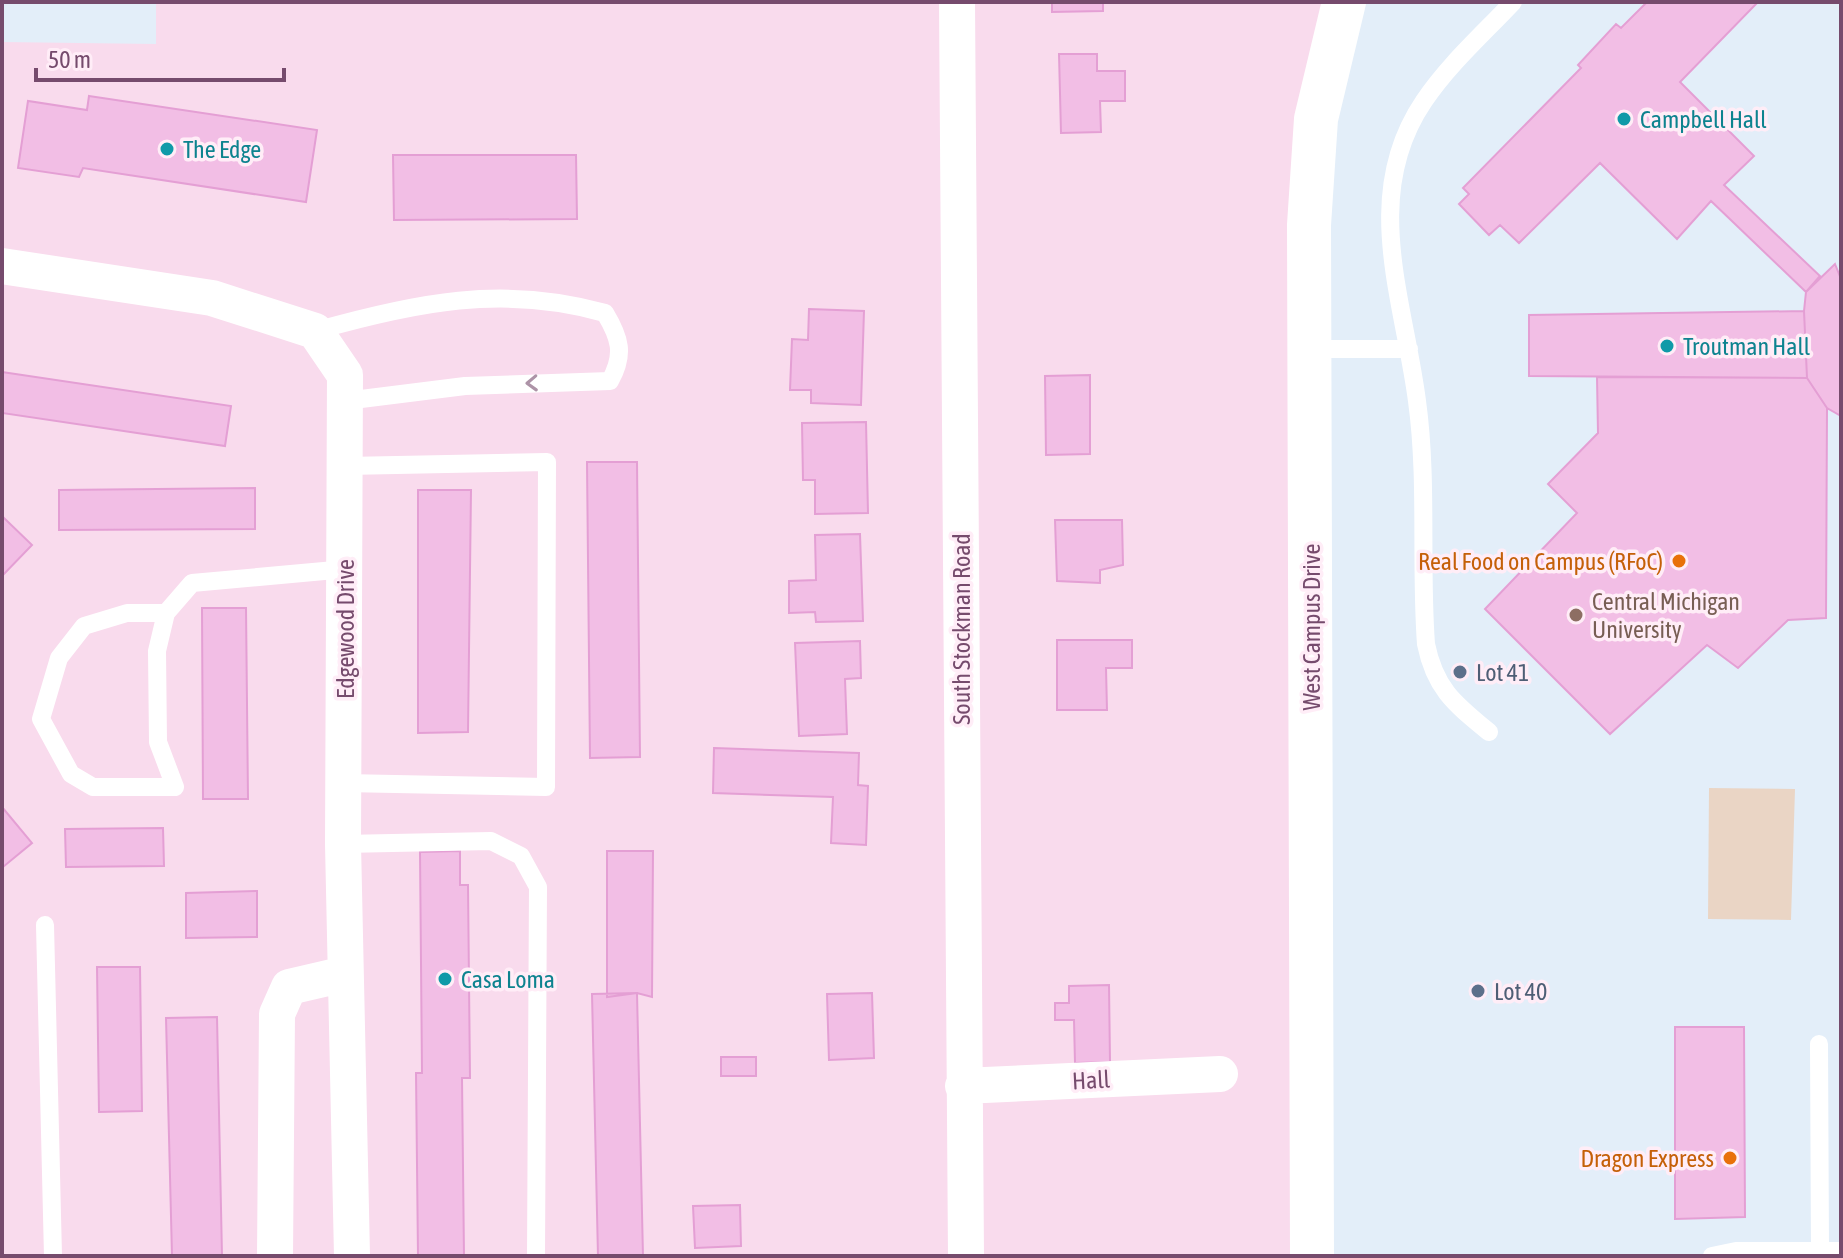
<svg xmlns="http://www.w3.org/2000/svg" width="1843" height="1258" viewBox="0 0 1843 1258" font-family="'Asap Condensed',sans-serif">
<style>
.residential{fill:#f9dbed}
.education{fill:#e3eef9}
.green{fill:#ead5c5}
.building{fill:#f2bee5;stroke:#e49fd4;stroke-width:2}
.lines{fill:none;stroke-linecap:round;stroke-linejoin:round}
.service{stroke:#fff;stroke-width:18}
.minor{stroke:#fff;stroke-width:36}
.tertiary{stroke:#fff;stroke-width:44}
.oneway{stroke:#ad93a7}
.culture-dot{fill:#0f9aa8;stroke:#ffedf7;stroke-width:3}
.food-dot{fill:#e8710a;stroke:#ffedf7;stroke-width:3}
.education-dot{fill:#8d6e63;stroke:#ffedf7;stroke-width:3}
.service-dot{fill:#5c6f8a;stroke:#ffedf7;stroke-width:3}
.labels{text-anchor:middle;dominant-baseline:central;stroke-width:7;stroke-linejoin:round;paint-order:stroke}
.culture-label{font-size:24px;fill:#0d838f;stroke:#ffedf7;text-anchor:start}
.food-label{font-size:24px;fill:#c56008;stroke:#ffedf7;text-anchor:end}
.education-label{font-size:24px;fill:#785e54;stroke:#ffedf7;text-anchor:start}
.street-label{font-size:24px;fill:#764b6d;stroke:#ffedf7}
.service-label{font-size:24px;fill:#4e5e75;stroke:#ffedf7;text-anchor:start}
</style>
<rect width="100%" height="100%" fill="#fce7f2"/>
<path class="residential" d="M2 2H1344L1312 1256H2Z"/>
<path class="education" d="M2 2H156V44L2 42Z
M1344 2H1841V1256H1312L1309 313Z"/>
<path class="green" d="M1709 788 1795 789 1791 920 1708 919Z"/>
<path class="building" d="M1052 2H1103V11L1052 12Z
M1647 2H1758L1680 82 1754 156 1724 185 1820 276 1806 292 1711 201 1677 239 1600 163 1519 243 1500 225 1489 235 1459 204 1469 194 1463 188 1581 68 1578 65 1616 24 1621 28Z
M1059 54H1097V71H1125V101H1100L1101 132 1061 133Z
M89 96 317 130 306 202 83 168 79 177 18 168 28 101 87 110Z
M393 155H576L577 219 394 220Z
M1835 264 1841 279V416L1827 408 1807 378 1804 311 1806 292Z
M809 309 864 311 861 405 811 403V390H790L792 339 808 340Z
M1804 311 1807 378 1529 376V315Z
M2 372 231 406 225 446 2 413Z
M1090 375V454L1046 455 1045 376Z
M1597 377 1807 378 1827 408 1826 618 1788 620 1738 668 1707 645 1610 734 1485 609 1577 513 1548 484 1598 433Z
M866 422 868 513 815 514V480H803L802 423Z
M587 462H637L640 757 590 758Z
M255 488V529L59 530V490Z
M418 490H471L468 732 418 733Z
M4 518 32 545 2 576V520Z
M1055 520H1122L1123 565 1100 570V583L1057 581Z
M860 534 863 621 816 622 815 612 789 613V581L816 580 815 535Z
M202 608H246L248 799H203Z
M1057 640H1132V668H1106L1107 710H1057Z
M860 641 861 678 845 679 847 734 799 736 795 643Z
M714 748 859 753 858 785 868 786 866 845 831 843 833 797 713 793Z
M2 807 32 843 3 867 2 866Z
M163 828 164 866 66 867 65 829Z
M460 851V885H468L470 1078H462L464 1256H418L416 1073H422L420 852Z
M607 851H653L652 997 637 993 607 997Z
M257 891V937L186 938V893Z
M97 967H140L142 1111 99 1112Z
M1109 985 1110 1062 1075 1063 1074 1020H1055V1003H1069V986Z
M637 993 643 1256H598L592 994Z
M872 993 874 1058 829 1060 827 994Z
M217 1017 222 1256H172L166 1018Z
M1675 1027H1744L1745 1217 1675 1219Z
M721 1057H756V1076H721Z
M740 1205 741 1246 695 1248 693 1206Z"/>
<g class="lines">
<path class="service" d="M315 331C414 303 503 284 605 313 620 338 625 354 610 381L465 386 345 401
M1309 349H1409
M127 613H166L157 651 158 742 175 787H93L71 774 41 719 59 658 84 626Z
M166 613 192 583 346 569
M1489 732C1455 704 1435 689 1426 644 1420 564 1428 481 1417 401 1404 300 1360 195 1424 101 1449 64 1483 34 1513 2
M344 783 546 787 547 462 346 466
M343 844 491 841 521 856 538 887 536 1256
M45 925 53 1256
M1819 1044 1820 1251
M1712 1256 1736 1251H1841"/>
<path class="minor" d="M957 2 966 1256
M2 266 212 298 315 331 345 375 343 844 352 1256
M963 1086 1220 1074
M275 1256 277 1014 289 987 345 974"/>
<path class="tertiary" d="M1312 1256 1309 225 1316 119 1344 2"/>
</g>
<defs><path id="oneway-chevron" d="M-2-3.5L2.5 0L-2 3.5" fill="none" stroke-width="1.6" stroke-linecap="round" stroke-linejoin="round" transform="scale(2)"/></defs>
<use class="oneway" href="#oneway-chevron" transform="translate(532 383) rotate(178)"/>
<g class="culture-dot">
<circle cx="1624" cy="119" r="8"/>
<circle cx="167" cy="149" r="8"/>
<circle cx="1667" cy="346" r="8"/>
<circle cx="445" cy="979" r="8"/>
</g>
<g class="food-dot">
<circle cx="1679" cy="561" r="8"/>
<circle cx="1730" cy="1158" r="8"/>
</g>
<circle class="education-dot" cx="1576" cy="615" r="8"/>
<g class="service-dot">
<circle cx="1460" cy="672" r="8"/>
<circle cx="1478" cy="991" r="8"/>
</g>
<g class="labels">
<g class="culture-label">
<text x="1640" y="119">Campbell Hall</text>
<text x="183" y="149">The Edge</text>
<text x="1683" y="346">Troutman Hall</text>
<text x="461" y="979">Casa Loma</text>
</g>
<g class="food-label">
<text x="1663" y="561">Real Food on Campus (RFoC)</text>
<text x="1714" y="1158">Dragon Express</text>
</g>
<g class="education-label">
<text x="1592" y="601">Central Michigan<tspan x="1592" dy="28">University</tspan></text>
</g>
<g class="street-label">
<text transform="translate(1311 627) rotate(-90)">West Campus Drive</text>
<text transform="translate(345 629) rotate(-90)">Edgewood Drive</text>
<text transform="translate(961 629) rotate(-90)">South Stockman Road</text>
<text transform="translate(1091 1080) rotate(-3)">Hall</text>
</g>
<g class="service-label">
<text x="1476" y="672">Lot 41</text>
<text x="1494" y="991">Lot 40</text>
</g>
</g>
<rect width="1843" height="1258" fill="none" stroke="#764b6d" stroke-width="8"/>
<path d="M36 68v12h248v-12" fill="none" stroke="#764b6d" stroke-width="4"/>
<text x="48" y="68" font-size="24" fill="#764b6d" stroke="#ffedf7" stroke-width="6" paint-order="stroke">50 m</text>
</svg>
